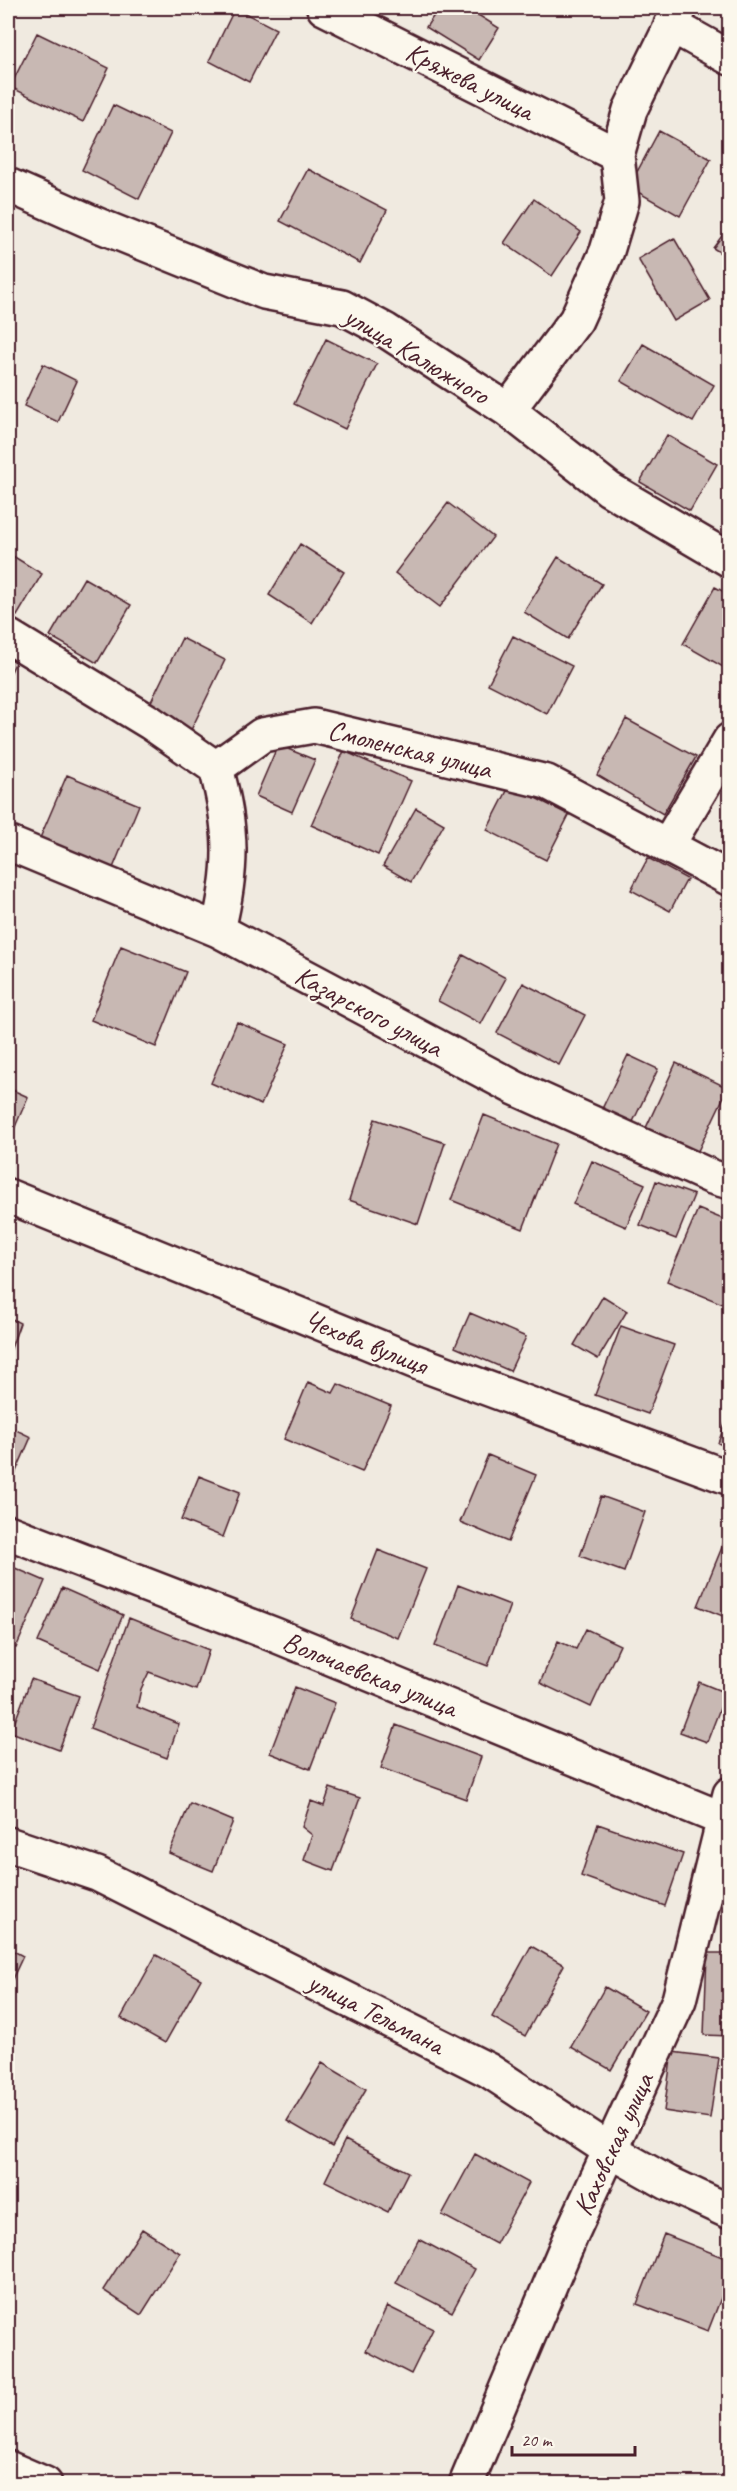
<svg xmlns="http://www.w3.org/2000/svg" width="737" height="2491" viewBox="0 0 737 2491" font-family="Caveat,sans-serif">
<style>
.building{fill:#c8b8b3;stroke:#4a1f2b;stroke-width:1.5}
.lines{fill:none;stroke-linecap:round;stroke-linejoin:round}
.minor-casing{stroke:#4a1f2b;stroke-width:38}
.minor{stroke:#fbf7ec;stroke-width:33}
.labels{text-anchor:middle;dominant-baseline:central;stroke-width:4.5;stroke-linejoin:round;paint-order:stroke}
.street-label{font-size:28px;fill:#4a1f2b;stroke:#fbf7ec}
</style>
<rect width="100%" height="100%" fill="#f0eae0"/>
<filter id="ink" filterUnits="userSpaceOnUse"><feTurbulence type="fractalNoise" baseFrequency=".0167" numOctaves="2"/><feDisplacementMap in="SourceGraphic" scale="12" xChannelSelector="R" yChannelSelector="G"/><feConvolveMatrix kernelMatrix="1 2 1 2 8 2 1 2 1" color-interpolation-filters="sRGB"/></filter>
<g filter="url(#ink)">
<path class="building" d="M235 8 276 29 249 82 209 61Z
M439 8H467L499 28 479 60 426 27Z
M37 33 109 68 83 122 10 87Z
M113 105 171 133 139 199 82 170Z
M659 131 711 159 680 216 629 187Z
M308 169 387 210 360 263 280 221Z
M534 199 581 232 552 276 504 243Z
M730 225V259L713 248Z
M674 238 710 300 674 321 638 259Z
M326 339 377 364 345 429 294 404Z
M643 344 714 385 693 422 621 381Z
M43 364 77 381 58 422 24 406Z
M667 435 717 464 690 511 640 482Z
M448 503 493 537 440 607 395 573Z
M300 544 344 572 312 623 269 595Z
M8 553 42 574 17 616 8 610Z
M558 557 602 584 568 639 524 612Z
M84 578 131 605 97 663 50 636Z
M715 587 730 595V671L683 644Z
M513 636 572 666 547 714 488 684Z
M182 638 225 660 190 732 147 710Z
M8 646 20 653 8 678Z
M626 719 696 757 663 814 597 775Z
M278 745 315 760 292 812 256 796Z
M344 751 411 781 378 855 311 825Z
M67 775 139 805 113 868 40 838Z
M510 785 569 815 546 860 487 830Z
M416 808 444 824 411 882 383 866Z
M648 858 687 879 670 911 631 890Z
M121 946 186 972 156 1047 91 1020Z
M463 955 506 978 481 1024 438 1001Z
M523 983 585 1015 559 1065 497 1033Z
M237 1022 288 1044 261 1105 211 1083Z
M628 1055 658 1069 631 1126 601 1111Z
M676 1063 728 1088 696 1155 645 1130Z
M8 1088 28 1097 8 1143Z
M484 1115 556 1144 523 1229 451 1200Z
M375 1119 445 1143 418 1224 349 1200Z
M592 1161 645 1184 626 1227 573 1204Z
M656 1181 694 1195 676 1239 640 1225Z
M698 1209 730 1222V1307L667 1281Z
M603 1296 627 1311 598 1359 574 1345Z
M470 1313 526 1337 510 1371 455 1347Z
M8 1317 20 1323 8 1357Z
M621 1326 674 1345 648 1414 595 1395Z
M308 1382 333 1393 338 1384 391 1406 362 1472 284 1439Z
M730 1411V1448L718 1443Z
M8 1426 31 1437 8 1490Z
M488 1455 536 1475 508 1542 460 1522Z
M199 1476 240 1492 223 1537 181 1520Z
M601 1496 645 1512 624 1572 580 1556Z
M725 1540 730 1542V1619L698 1606Z
M378 1550 426 1569 398 1638 351 1619Z
M8 1565 45 1581 16 1648 8 1644Z
M458 1585 510 1605 488 1666 435 1646Z
M62 1588 123 1615 100 1669 38 1642Z
M129 1618 209 1650 196 1690 149 1672 141 1689 137 1707 179 1724 167 1758 90 1728Z
M586 1629 620 1645 591 1707 540 1683 558 1641 576 1649Z
M31 1679 79 1696 59 1750 11 1732Z
M699 1682 726 1693 707 1742 680 1732Z
M295 1687 335 1703 310 1769 270 1753Z
M396 1725 481 1757 466 1799 381 1768Z
M330 1788 360 1798 333 1871 304 1860 312 1835 302 1827 311 1801 324 1806Z
M190 1803 233 1821 213 1871 169 1853Z
M598 1824 683 1854 665 1906 581 1876Z
M531 1946 564 1965 525 2036 492 2017Z
M8 1948 23 1956 8 1988Z
M707 1953H730V2036L704 2035Z
M156 1955 201 1979 165 2043 121 2018Z
M605 1987 646 2011 611 2070 571 2047Z
M672 2052 719 2058 710 2118 664 2111Z
M322 2063 366 2089 332 2147 287 2121Z
M345 2140 408 2172 388 2212 325 2181Z
M475 2154 529 2183 496 2244 442 2215Z
M142 2229 180 2253 141 2315 103 2290Z
M664 2234 730 2260V2275L708 2331 637 2304Z
M419 2239 475 2269 452 2312 396 2283Z
M387 2306 433 2329 411 2374 366 2351Z"/>
<g class="lines">
<defs>
<path id="minor" d="M324 8 617 155
M671 25 730 58
M8 185 98 225 264 292 342 307 385 330 508 410 609 489 730 560
M508 410 576 320 607 251 622 201 617 155 630 110 680 8
M8 636 151 723 216 768
M216 768 262 735 314 726 547 782 730 879
M216 768C233 830 233 868 218 930
M8 843 218 930 515 1088 712 1177 730 1182
M667 846 730 740
M8 1196 416 1362 730 1478
M8 1532 275 1635 730 1822
M8 1844 97 1874 488 2070 611 2151 668 2183 730 2212
M8 2468 45 2484
M466 2484 572 2233 679 2000 730 1794"/>
</defs>
<use href="#minor" class="minor-casing"/>
<use href="#minor" class="minor"/>
</g>
</g>
<g class="labels">
<g class="street-label">
<text transform="translate(470 81) rotate(27)">Кряжева улица</text>
<text transform="translate(417 355) rotate(31)">улица Калюжного</text>
<text transform="translate(410 749) rotate(14)">Смоленская улица</text>
<text transform="translate(369 1011) rotate(28)">Казарского улица</text>
<text transform="translate(366 1342) rotate(22)">Чехова вулиця</text>
<text transform="translate(370 1674) rotate(22)">Волочаевская улица</text>
<text transform="translate(376 2013) rotate(27)">улица Тельмана</text>
<text transform="translate(613 2144) rotate(-65)">Каховская улица</text>
</g>
</g>
<rect width="737" height="2491" fill="none" stroke="#fbf7ec" stroke-width="30"/>
<rect x="15" y="15" width="707" height="2461" fill="none" stroke="#4a1f2b" stroke-width="2" filter="url(#ink)"/>
<path d="M512 2446v9h123v-9" fill="none" stroke="#4a1f2b" stroke-width="3"/>
<text x="521" y="2446" font-size="18" fill="#4a1f2b" stroke="#fbf7ec" stroke-width="4.5" paint-order="stroke">20 m</text>
</svg>
